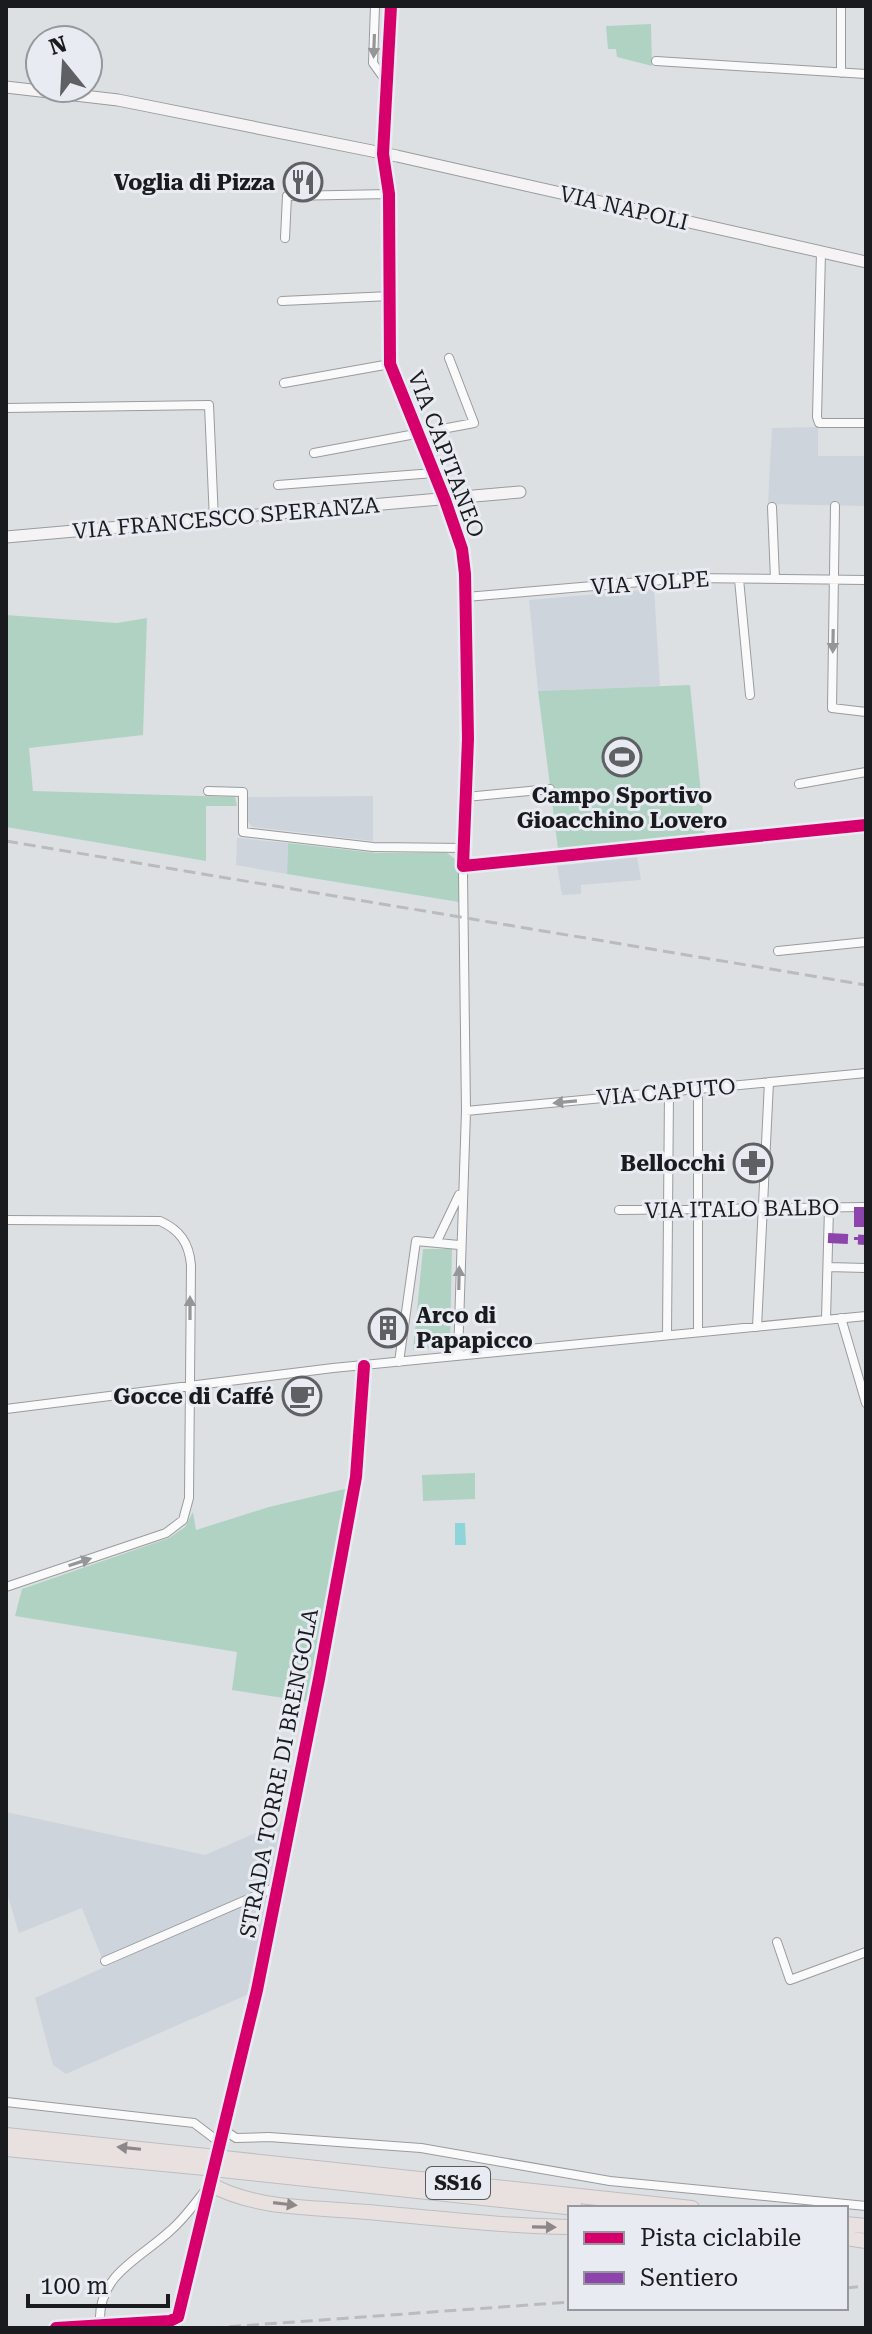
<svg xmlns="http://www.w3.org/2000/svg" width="872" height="2334" viewBox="0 0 872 2334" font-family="'Roboto Serif',serif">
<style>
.built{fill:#ced4dc}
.green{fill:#b0d2c3}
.water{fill:#8ed5d9}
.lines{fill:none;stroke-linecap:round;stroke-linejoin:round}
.street-casing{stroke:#999b9e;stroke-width:10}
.secondary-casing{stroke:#999b9e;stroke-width:13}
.highway-casing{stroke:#bdbebf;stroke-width:16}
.street{stroke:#fafafb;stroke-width:8}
.secondary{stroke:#f5f3f3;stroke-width:11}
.highway{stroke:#e9e1e0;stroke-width:14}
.rail{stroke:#bbbbbc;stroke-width:3;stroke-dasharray:12 6;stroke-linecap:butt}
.street-bridge-casing{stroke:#999b9e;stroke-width:10;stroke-linecap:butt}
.highway-bridge-casing{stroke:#bdbebf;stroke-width:16;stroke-linecap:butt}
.street-bridge{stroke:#fafafb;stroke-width:8}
.highway-bridge{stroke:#e9e1e0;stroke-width:14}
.quiet{stroke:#8e44ad;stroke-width:10;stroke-dasharray:20 10;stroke-linecap:butt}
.cycleway-casing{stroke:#e8ecf2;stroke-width:17}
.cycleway{stroke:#d6006c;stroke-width:12}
.oneway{fill:#959698}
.oneway2{fill:#8c8889}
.labels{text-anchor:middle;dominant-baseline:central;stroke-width:6;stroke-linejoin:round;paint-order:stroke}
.shield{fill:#e8ecf2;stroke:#585a5e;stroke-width:2}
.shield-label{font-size:20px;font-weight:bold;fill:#1a1b1e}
.poi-label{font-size:22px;font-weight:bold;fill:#1a1b1e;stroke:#e8ecf2;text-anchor:end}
.street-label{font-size:22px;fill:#1a1b1e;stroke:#e8ecf2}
</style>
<rect width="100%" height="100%" fill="#dde0e3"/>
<path class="built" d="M818 427V456H866V506L768 504 772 428Z
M654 589 660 686 538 691 529 600Z
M373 796V841L253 827 248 822V797Z
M237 838 288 843 287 874 236 865Z
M637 857 641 880 581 885V894L562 895 557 866Z
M6 1812 205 1855 283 1821 271 1886 102 1958 82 1908 19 1933 6 1890Z
M269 1894 249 1994 66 2074 53 2065 35 1998Z"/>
<path class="green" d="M651 24 652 66 617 57 616 49H608L606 26Z
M6 615 117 623 147 618 143 735 29 748 33 791 235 797 237 806H206V861L6 827Z
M690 685 705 833 558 849 538 691Z
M288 843 376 853H447L459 862V902L287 874Z
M423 1249H452L450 1346 413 1350Z
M475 1473V1499L423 1501 422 1475Z
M349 1488 310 1702 232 1690 237 1652 15 1616 22 1589 169 1538 185 1527 193 1512 196 1530 269 1507Z"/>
<path class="water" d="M455 1523H465L466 1545H455Z"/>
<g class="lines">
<defs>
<path id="street" d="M375 6 373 63 386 81
M391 6 383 154 389 194 390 364 445 500 462 549 465 574 468 739 463 874 466 1111 458 1356
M656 61 866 74
M841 73V6
M285 238 287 196 389 194
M821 252 817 417 819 423H866
M282 301 390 296
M284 383 390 364
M6 408 209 405 214 520
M314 453 474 423 449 358
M278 485 434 473
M835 506 832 708 866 712
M772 507 775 579
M739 579 750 695
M466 597 686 578 866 580
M799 784 866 772
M208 791 243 792V832L373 847 465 848
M466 797 550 789
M463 866 866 825
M778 951 866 942
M466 1111 866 1073
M619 1210 866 1207
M6 1220 160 1221C180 1230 189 1243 191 1265L189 1498 183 1520 166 1533 6 1587
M437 1241 459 1195
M828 1267 866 1268
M841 1318 866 1403
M826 1319 829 1208
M757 1327 769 1082
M698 1332V1089
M667 1335 669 1092
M399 1362 416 1241 459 1245
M6 1409 333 1368 866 1316
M777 1942 790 1980 866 1952
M105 1961 276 1887
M6 2102 194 2123 219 2142
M225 2126 227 2132 236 2138 269 2137 421 2148 610 2181 866 2206
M100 2317C101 2273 141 2258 171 2230 185 2218 196 2202 207 2188
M56 2328 170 2321 178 2317 257 1990 319 1679 356 1477 364 1366"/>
<path id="secondary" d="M6 87 118 100 397 156 866 262
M6 537 520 492"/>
<path id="highway" d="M6 2135 207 2156
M6 2149 205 2168
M224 2158 692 2208
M222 2170 575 2208
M210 2184C255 2210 317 2207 367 2212 435 2218 502 2226 570 2227
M846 2224 866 2226
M846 2238 866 2241"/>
</defs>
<use href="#street" class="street-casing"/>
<use href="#secondary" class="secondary-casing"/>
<use href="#highway" class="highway-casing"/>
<use href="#street" class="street"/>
<use href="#secondary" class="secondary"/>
<use href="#highway" class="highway"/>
<path class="rail" d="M6 841 866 985
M846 2288 866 2286
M211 2328 570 2302"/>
<defs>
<path id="street-bridge" d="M100 2317 101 2328"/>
<path id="highway-bridge" d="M207 2156 224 2158
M205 2168 222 2170"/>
</defs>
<use href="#street-bridge" class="street-bridge-casing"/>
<use href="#highway-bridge" class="highway-bridge-casing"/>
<use href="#street-bridge" class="street-bridge"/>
<use href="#highway-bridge" class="highway-bridge"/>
<path class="quiet" d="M859 1207V1240
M828 1238 866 1240"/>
<defs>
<path id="cycleway" d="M391 6 383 154 389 194 390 364 445 500 462 549 465 574 468 739 463 866 866 825
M56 2328 170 2321 178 2317 257 1990 319 1679 356 1477 364 1366"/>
</defs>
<use href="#cycleway" class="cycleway-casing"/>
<use href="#cycleway" class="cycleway"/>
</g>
<defs><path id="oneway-solid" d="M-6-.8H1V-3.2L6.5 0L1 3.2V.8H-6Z" transform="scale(2)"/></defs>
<g class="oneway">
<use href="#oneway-solid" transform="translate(374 46) rotate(92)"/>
<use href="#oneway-solid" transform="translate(833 641) rotate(91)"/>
<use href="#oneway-solid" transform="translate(565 1102) rotate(175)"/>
<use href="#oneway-solid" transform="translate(459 1278) rotate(-89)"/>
<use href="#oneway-solid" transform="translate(190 1308) rotate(-90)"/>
<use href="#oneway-solid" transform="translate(80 1562) rotate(-18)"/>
</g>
<g class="oneway2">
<use href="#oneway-solid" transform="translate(129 2148) rotate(-174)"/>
<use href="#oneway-solid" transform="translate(285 2204) rotate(7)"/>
<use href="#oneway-solid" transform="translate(544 2227) rotate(1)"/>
</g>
<defs>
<symbol id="restaurant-ring" viewBox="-11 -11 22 22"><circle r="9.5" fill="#e8ecf2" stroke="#5e6063" stroke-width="1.5"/><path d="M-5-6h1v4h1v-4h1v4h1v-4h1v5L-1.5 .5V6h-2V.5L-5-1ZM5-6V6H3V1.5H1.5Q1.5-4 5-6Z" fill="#5e6063"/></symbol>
<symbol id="stadium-ring" viewBox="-11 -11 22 22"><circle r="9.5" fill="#e8ecf2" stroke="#5e6063" stroke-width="1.5"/><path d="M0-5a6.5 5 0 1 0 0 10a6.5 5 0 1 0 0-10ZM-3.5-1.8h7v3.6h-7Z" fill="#5e6063"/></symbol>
<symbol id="pharmacy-ring" viewBox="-11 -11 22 22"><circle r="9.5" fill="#e8ecf2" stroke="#5e6063" stroke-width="1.5"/><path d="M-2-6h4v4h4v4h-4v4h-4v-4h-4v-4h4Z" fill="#5e6063"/></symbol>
<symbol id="building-ring" viewBox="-11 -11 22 22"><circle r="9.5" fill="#e8ecf2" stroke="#5e6063" stroke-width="1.5"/><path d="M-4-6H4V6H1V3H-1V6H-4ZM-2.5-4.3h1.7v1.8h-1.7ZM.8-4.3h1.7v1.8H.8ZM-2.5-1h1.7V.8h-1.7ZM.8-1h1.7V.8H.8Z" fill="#5e6063"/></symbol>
<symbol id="cafe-ring" viewBox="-11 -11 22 22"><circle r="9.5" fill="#e8ecf2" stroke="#5e6063" stroke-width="1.5"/><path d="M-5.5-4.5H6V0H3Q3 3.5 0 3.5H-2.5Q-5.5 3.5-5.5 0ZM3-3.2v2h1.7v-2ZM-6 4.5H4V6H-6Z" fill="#5e6063"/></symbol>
</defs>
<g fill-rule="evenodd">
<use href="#restaurant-ring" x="281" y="160" width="44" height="44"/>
<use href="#stadium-ring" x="600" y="735" width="44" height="44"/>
<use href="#pharmacy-ring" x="731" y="1141" width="44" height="44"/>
<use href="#building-ring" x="366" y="1306" width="44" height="44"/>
<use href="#cafe-ring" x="280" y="1374" width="44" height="44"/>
</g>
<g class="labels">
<rect class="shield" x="426" y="2167" width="64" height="32" rx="6"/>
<g class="shield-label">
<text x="458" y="2183">SS16</text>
</g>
<g class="poi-label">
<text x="275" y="182">Voglia di Pizza</text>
<text x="622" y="795" text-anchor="middle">Campo Sportivo<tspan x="622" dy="25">Gioacchino Lovero</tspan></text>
<text x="725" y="1163">Bellocchi</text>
<text x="416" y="1315" text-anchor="start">Arco di<tspan x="416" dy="25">Papapicco</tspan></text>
<text x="274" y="1396">Gocce di Caffé</text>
</g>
<g class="street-label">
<text transform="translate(624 208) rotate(13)">VIA NAPOLI</text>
<text transform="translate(446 454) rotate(69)">VIA CAPITANEO</text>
<text transform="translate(226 518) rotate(-5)">VIA FRANCESCO SPERANZA</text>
<text transform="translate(650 583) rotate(-4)">VIA VOLPE</text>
<text transform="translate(666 1092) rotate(-5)">VIA CAPUTO</text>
<text transform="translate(742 1209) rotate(-1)">VIA ITALO BALBO</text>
<text transform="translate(279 1773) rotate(-79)">STRADA TORRE DI BRENGOLA</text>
</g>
</g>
<rect width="872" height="2334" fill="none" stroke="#1a1b1e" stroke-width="16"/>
<rect x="568" y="2206" width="280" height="104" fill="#e8ecf2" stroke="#96989d" stroke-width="2"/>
<rect x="584" y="2232" width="40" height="12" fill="#d6006c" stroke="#96989d" stroke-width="2"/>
<text x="640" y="2246" font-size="24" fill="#1a1b1e">Pista ciclabile</text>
<rect x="584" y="2272" width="40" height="12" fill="#8e44ad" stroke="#96989d" stroke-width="2"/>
<text x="640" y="2286" font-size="24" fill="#1a1b1e">Sentiero</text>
<g transform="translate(64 64) rotate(342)"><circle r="38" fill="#e8ecf2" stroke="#96989d" stroke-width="2"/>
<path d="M0-6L14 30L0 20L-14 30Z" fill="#5e6063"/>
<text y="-12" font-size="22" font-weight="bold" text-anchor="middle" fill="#1a1b1e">N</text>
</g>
<path d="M28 2294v12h140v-12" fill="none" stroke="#1a1b1e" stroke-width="4"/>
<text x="40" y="2294" font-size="24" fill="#1a1b1e" stroke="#e8ecf2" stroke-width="6" paint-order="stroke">100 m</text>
</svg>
